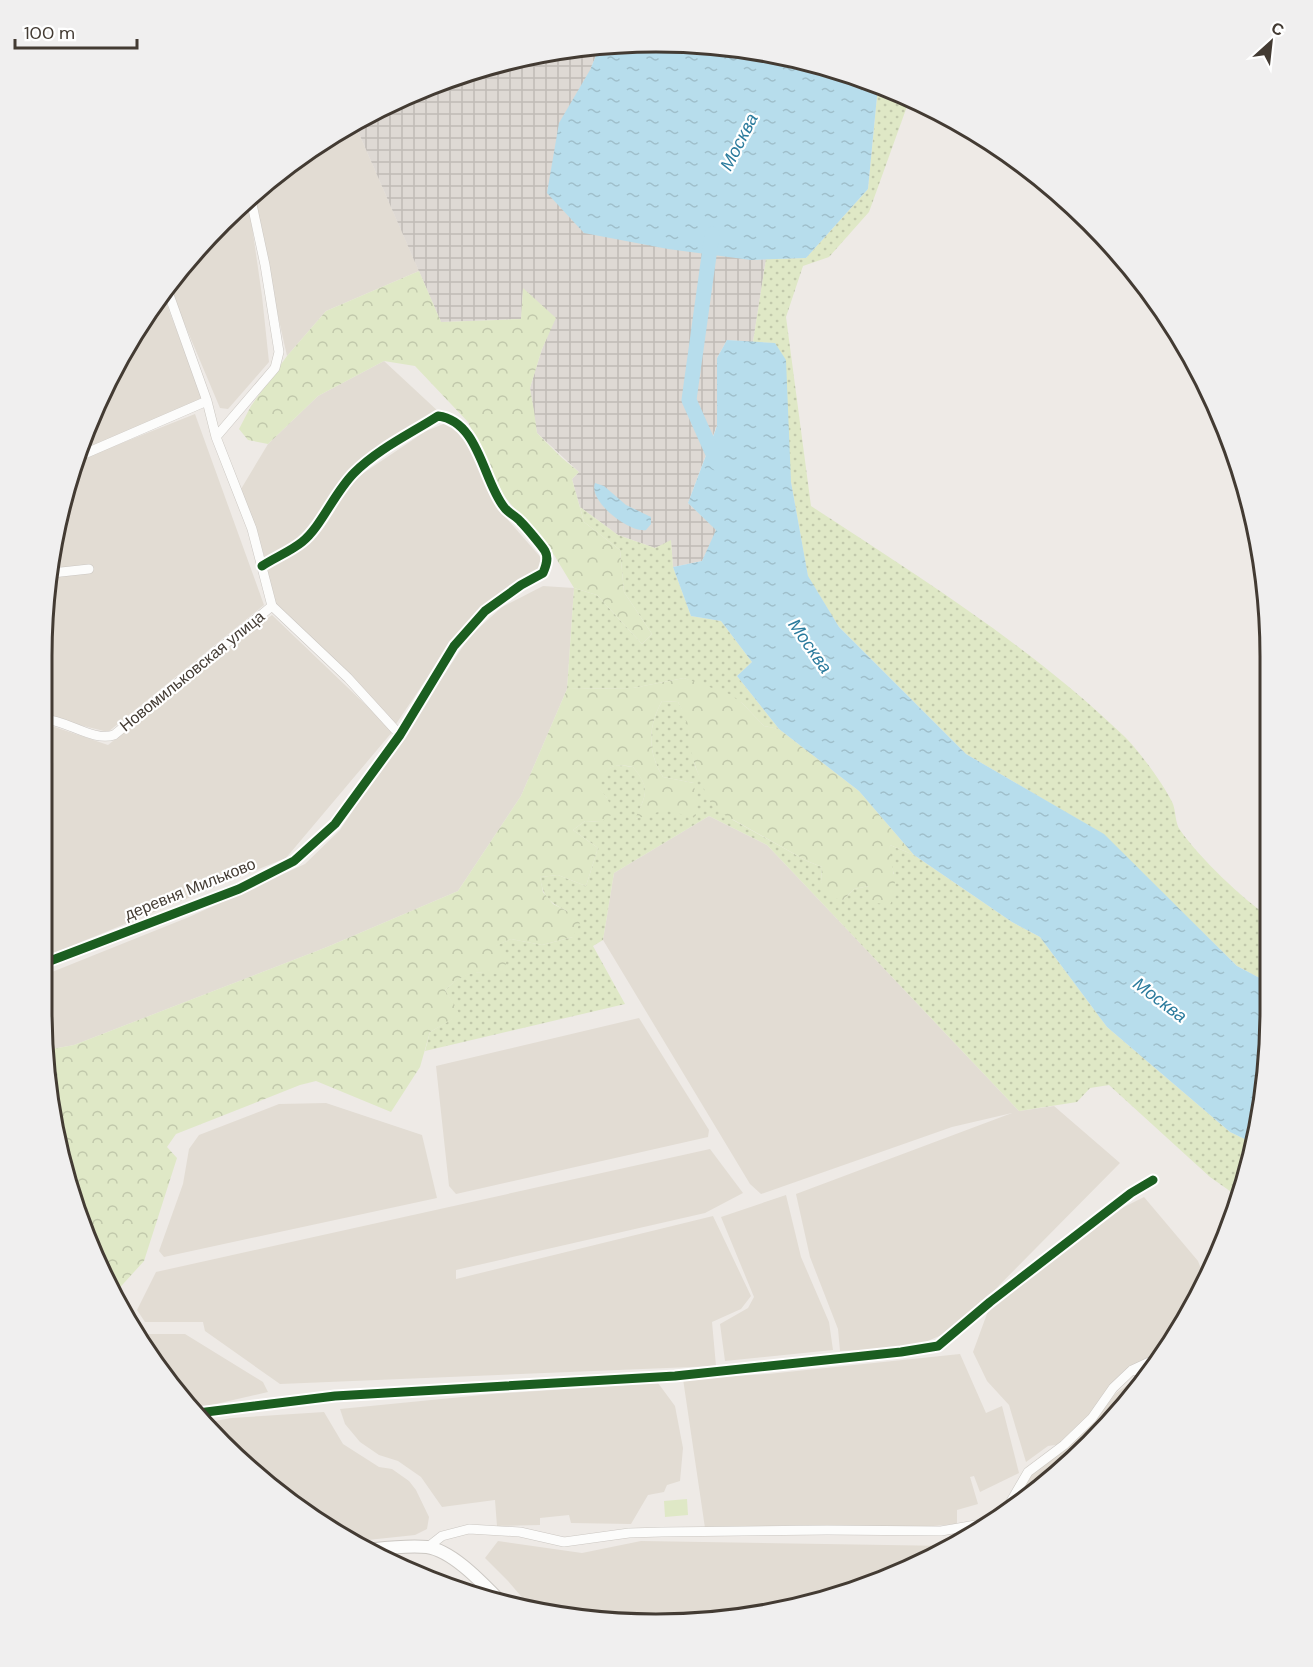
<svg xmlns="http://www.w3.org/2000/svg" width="1313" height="1667" viewBox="0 0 1313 1667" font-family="'DM Sans',sans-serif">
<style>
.residential{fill:#e2dcd3}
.industrial{fill:url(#industrial-grid)}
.grass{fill:url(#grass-dots)}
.forest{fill:url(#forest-crowns)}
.pitch{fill:#dfe8c6}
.water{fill:url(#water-ripples)}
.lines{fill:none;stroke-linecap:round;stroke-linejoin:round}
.river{stroke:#b7ddec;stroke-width:15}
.minor-casing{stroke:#cbc7c2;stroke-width:10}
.tertiary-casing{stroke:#cbc7c2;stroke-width:14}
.minor{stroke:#fcfcfb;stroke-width:9}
.tertiary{stroke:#fcfcfb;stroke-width:12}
.cycleway-casing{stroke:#fff;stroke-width:13}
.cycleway{stroke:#1b5e20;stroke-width:9}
.labels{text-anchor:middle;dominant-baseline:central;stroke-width:4.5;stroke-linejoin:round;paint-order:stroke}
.street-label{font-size:16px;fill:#433b33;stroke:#fff}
.water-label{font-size:18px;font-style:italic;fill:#2b7b9d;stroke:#fff}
.rim{fill:none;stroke:#433b33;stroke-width:3}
</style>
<defs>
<pattern id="industrial-grid" width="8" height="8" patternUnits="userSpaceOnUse" patternTransform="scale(1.5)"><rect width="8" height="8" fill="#ded9d4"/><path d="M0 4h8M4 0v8" fill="none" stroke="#c0bbb6"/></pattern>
<pattern id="grass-dots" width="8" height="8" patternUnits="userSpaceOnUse" patternTransform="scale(1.5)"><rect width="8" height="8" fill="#dfe8c6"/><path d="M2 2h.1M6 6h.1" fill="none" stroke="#c1c8ab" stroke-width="1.8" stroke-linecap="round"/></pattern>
<pattern id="forest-crowns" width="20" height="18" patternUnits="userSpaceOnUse" patternTransform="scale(1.5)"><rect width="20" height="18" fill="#dfe8c6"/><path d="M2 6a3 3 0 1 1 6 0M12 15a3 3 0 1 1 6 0" fill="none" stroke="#c1c8ab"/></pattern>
<pattern id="water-ripples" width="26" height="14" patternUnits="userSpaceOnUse" patternTransform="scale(1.5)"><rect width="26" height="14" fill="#b7ddec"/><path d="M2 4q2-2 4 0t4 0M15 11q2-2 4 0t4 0" fill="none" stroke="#9fbfcb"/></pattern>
</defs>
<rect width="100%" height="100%" fill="#eeeae6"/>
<path class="residential" d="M354 122 419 271 326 311 287 356 251 195Z
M248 198 262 296 269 362 228 409 220 408 169 287 194 252Z
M163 295 203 399 77 454 125 349Z
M384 361 440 413 348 474 301 537 265 558 241 489 268 444 318 396Z
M195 414 264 605 108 732 43 716V617L74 462Z
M446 423 462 435 502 513 543 560 537 571 514 583 477 611 450 644 396 724 276 606 266 571 304 545 359 476 426 431Z
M543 586 574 588 567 689 521 796 458 891 327 947 74 1045 47 1050 42 1011V976L189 917 305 864 340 830 470 636 502 607Z
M272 615 393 731 286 858 42 958 43 723 108 745Z
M709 816 767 845 1019 1111 1054 1106 1120 1163 956 1329 911 1348 840 1351 838 1329 810 1257 796 1194 1012 1113 952 1127 761 1194 750 1184 603 940 614 873Z
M639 1018 709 1130 708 1137 456 1194 449 1186 436 1066Z
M326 1103 422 1135 437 1198 164 1257 159 1251 183 1184 189 1149 199 1135 279 1104Z
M710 1149 743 1193 705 1213 456 1270V1279L713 1216 751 1296 741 1309 712 1322 716 1366 280 1384 205 1331 203 1322H145L137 1310 156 1272Z
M786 1195 801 1257 829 1322 833 1350 725 1361 720 1324 748 1308 754 1297 721 1217Z
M1144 1197 1198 1261 1205 1279 1165 1349 1144 1361 1062 1444 1048 1446 1026 1462 1009 1405 987 1381 973 1352 988 1311 1100 1219Z
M136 1334H185L263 1382 268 1392 194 1409Z
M960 1354 986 1413 1002 1406 1019 1473 980 1492 974 1476 970 1477 978 1504 957 1510V1524L922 1527 801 1525 705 1528 683 1379 768 1374Z
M1150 1374 1144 1384 1061 1473 1010 1510 1028 1477 1093 1423 1116 1393 1140 1376Z
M658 1383 675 1406 683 1448 680 1481 667 1485 664 1492 648 1495 631 1524 571 1523 569 1515 540 1518V1525L497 1526 495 1500 442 1507 421 1477 398 1461 379 1455 360 1442 345 1424 340 1409 492 1394Z
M324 1412 343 1444 379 1467 392 1469 409 1481 416 1490 429 1517 427 1529 415 1535 349 1542 344 1538 342 1533 338 1534 222 1445 205 1423 231 1418Z
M498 1541 582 1553 641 1541 950 1546 959 1545 815 1604 656 1625 531 1608 508 1581 485 1558Z"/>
<path class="industrial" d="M600 46 590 70 751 260 766 259 753 342 727 340 717 358V425L688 503 717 530 702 561 673 567 671 541 655 548 618 535 580 507 572 479 579 472 537 433 530 388 542 349 555 318 523 289 521 319 441 322 354 122 459 75 577 47Z"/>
<path class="grass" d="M878 86 910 98 869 212 829 257 803 266 786 317 811 506C919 577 1032 647 1125 737 1139 751 1165 786 1173 804 1176 812 1175 823 1180 830 1200 858 1242 899 1271 918V984L1237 966 1103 834 966 754 839 627 808 577 791 482 775 343 753 342 766 259 806 258 868 189Z
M580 507 618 535 655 548 671 540 673 567 691 616 721 621 752 662 737 676 779 729 764 726 742 703 684 678 633 688 567 689 574 588 597 595 642 644 652 634 624 592 620 550 584 522Z
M662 701 678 702 686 716 695 766 701 780 733 820 807 861 822 867 821 882 843 900 854 889 869 886 894 874 889 859 890 845 914 855 1012 922 1040 937 1107 1027 1230 1132 1255 1144 1239 1195 1237 1196 1210 1177 1109 1085 1090 1088 1077 1102 1019 1111 767 845 709 816 614 873 603 940 593 946 625 1004 425 1051 430 1032 459 1015 445 990C460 976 467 972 488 972L495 946 511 939 542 945 573 937 567 911C549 902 543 897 540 877L558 875 586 886 598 848 573 830 585 821 601 822 607 798 596 786C607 766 611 763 633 767 652 790 645 794 636 819L694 783 663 777C647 752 648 726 662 701Z"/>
<path class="forest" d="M419 271 441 322 521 319 523 288 556 318 542 349 530 388 534 411 537 433 562 458 579 472 572 479 584 522 620 550 624 592 652 634 642 644 597 595 574 588 554 555 504 496 468 422 415 366 384 361 318 396 268 444 248 440 239 429 251 406 287 356 326 311Z
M684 678 729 694 742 703 764 726 779 729 859 791 914 855 890 845C889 861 896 875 895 890 894 895 892 900 890 905L869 902V886L854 889 843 900 827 896 821 882 822 867 807 861 714 809C706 795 700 780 695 765 688 742 691 725 678 702L662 701C648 726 647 752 663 777L694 783 696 818 665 810 635 819C646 795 651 789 633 767 611 763 607 767 597 786L607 798 614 813 601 822 585 821 573 830 598 848 586 886 558 875 540 877 543 892 553 904 567 911 580 923 573 937 542 945 511 939 496 946 507 959 503 975C477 970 465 971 445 990L460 1015 430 1032 420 1067 391 1112 316 1081 300 1085 176 1134 167 1147 177 1158 144 1261 114 1294 63 1169 47 1050 74 1045 327 947 458 891 521 796 567 689 633 688Z"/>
<path class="pitch" d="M687 1499 688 1515 665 1517 664 1501Z"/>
<path class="water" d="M697 43 816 63 878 86 868 189 806 258 751 260 668 249 584 233 547 193 559 123 590 70 600 46Z
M727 340 775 343 786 360 791 482 808 576 839 627 966 754 1104 834 1237 966 1271 984V1011L1259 1130 1255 1144 1230 1132 1107 1027 1040 937 1012 922 914 855 859 791 779 729 737 676 752 662 721 621 691 616 673 567 702 561 716 530 688 503 717 426V358Z
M595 483 604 486 626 505 651 517V524L646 530C629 533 588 501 595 483Z"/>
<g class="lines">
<path class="river" d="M712 234 689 400 717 463"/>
<defs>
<path id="minor" d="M250 195 265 265 279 352 275 368 216 437 252 529 272 606 348 678 400 735
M167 289 207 401 216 437
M75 458 207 401
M52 573 89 569
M43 719C67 720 93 742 114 735L272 606
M42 964 239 889 294 861 335 824 400 735 454 646 485 611 521 585 543 573C546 566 549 558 545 551 542 546 526 527 521 522 516 516 508 513 504 507 483 481 479 421 438 416 410 434 378 449 354 473 334 493 321 527 302 542 291 551 274 558 262 566
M1132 1370 1151 1373
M198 1413 335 1396 675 1376 901 1352 938 1346 990 1302 1131 1193 1153 1180
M1003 1515 1028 1472 1064 1445 1092 1418 1113 1388 1132 1370 1160 1357
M428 1547 442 1536 469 1529 520 1532 564 1542 629 1533 662 1532 827 1530 941 1531 993 1522"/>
<path id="tertiary" d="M366 1550C385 1548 407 1545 427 1547 454 1551 485 1586 504 1605"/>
</defs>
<use href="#minor" class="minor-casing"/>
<use href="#tertiary" class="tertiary-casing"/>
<use href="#minor" class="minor"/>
<use href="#tertiary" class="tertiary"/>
<defs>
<path id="cycleway" d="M42 964 239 889 294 861 335 824 400 735 454 646 485 611 521 585 543 573C546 566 549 558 545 551 542 546 526 527 521 522 516 516 508 513 504 507 483 481 479 421 438 416 410 434 378 449 354 473 334 493 321 527 302 542 291 551 274 558 262 566
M198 1413 335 1396 675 1376 901 1352 938 1346 990 1302 1131 1193 1153 1180"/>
</defs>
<use href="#cycleway" class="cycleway-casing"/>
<use href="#cycleway" class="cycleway"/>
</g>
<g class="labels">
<g class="street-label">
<text transform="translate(192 671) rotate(-39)">Новомильковская улица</text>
<text transform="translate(190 889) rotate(-22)">деревня Мильково</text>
</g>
<g class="water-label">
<text transform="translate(739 142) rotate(-63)">Москва</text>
<text transform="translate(810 646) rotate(55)">Москва</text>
<text transform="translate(1160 1000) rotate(37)">Москва</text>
</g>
</g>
<path d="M0 0H1313V1667H0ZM656 52H656A604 604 0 0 1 1260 656V1010A604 604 0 0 1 656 1614H656A604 604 0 0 1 52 1010V656A604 604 0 0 1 656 52Z" fill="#f0efef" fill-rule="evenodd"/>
<path class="rim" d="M656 52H656A604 604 0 0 1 1260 656V1010A604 604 0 0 1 656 1614H656A604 604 0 0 1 52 1010V656A604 604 0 0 1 656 52Z"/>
<g transform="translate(1271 42) rotate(27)" stroke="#ffffff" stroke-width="4.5" paint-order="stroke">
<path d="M0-4.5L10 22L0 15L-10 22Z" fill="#433b33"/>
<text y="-9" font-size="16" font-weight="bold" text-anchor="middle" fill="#433b33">С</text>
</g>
<path d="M15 39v9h122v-9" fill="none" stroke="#433b33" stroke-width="3"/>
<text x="24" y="39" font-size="18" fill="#433b33" stroke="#ffffff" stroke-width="4.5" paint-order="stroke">100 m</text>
</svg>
